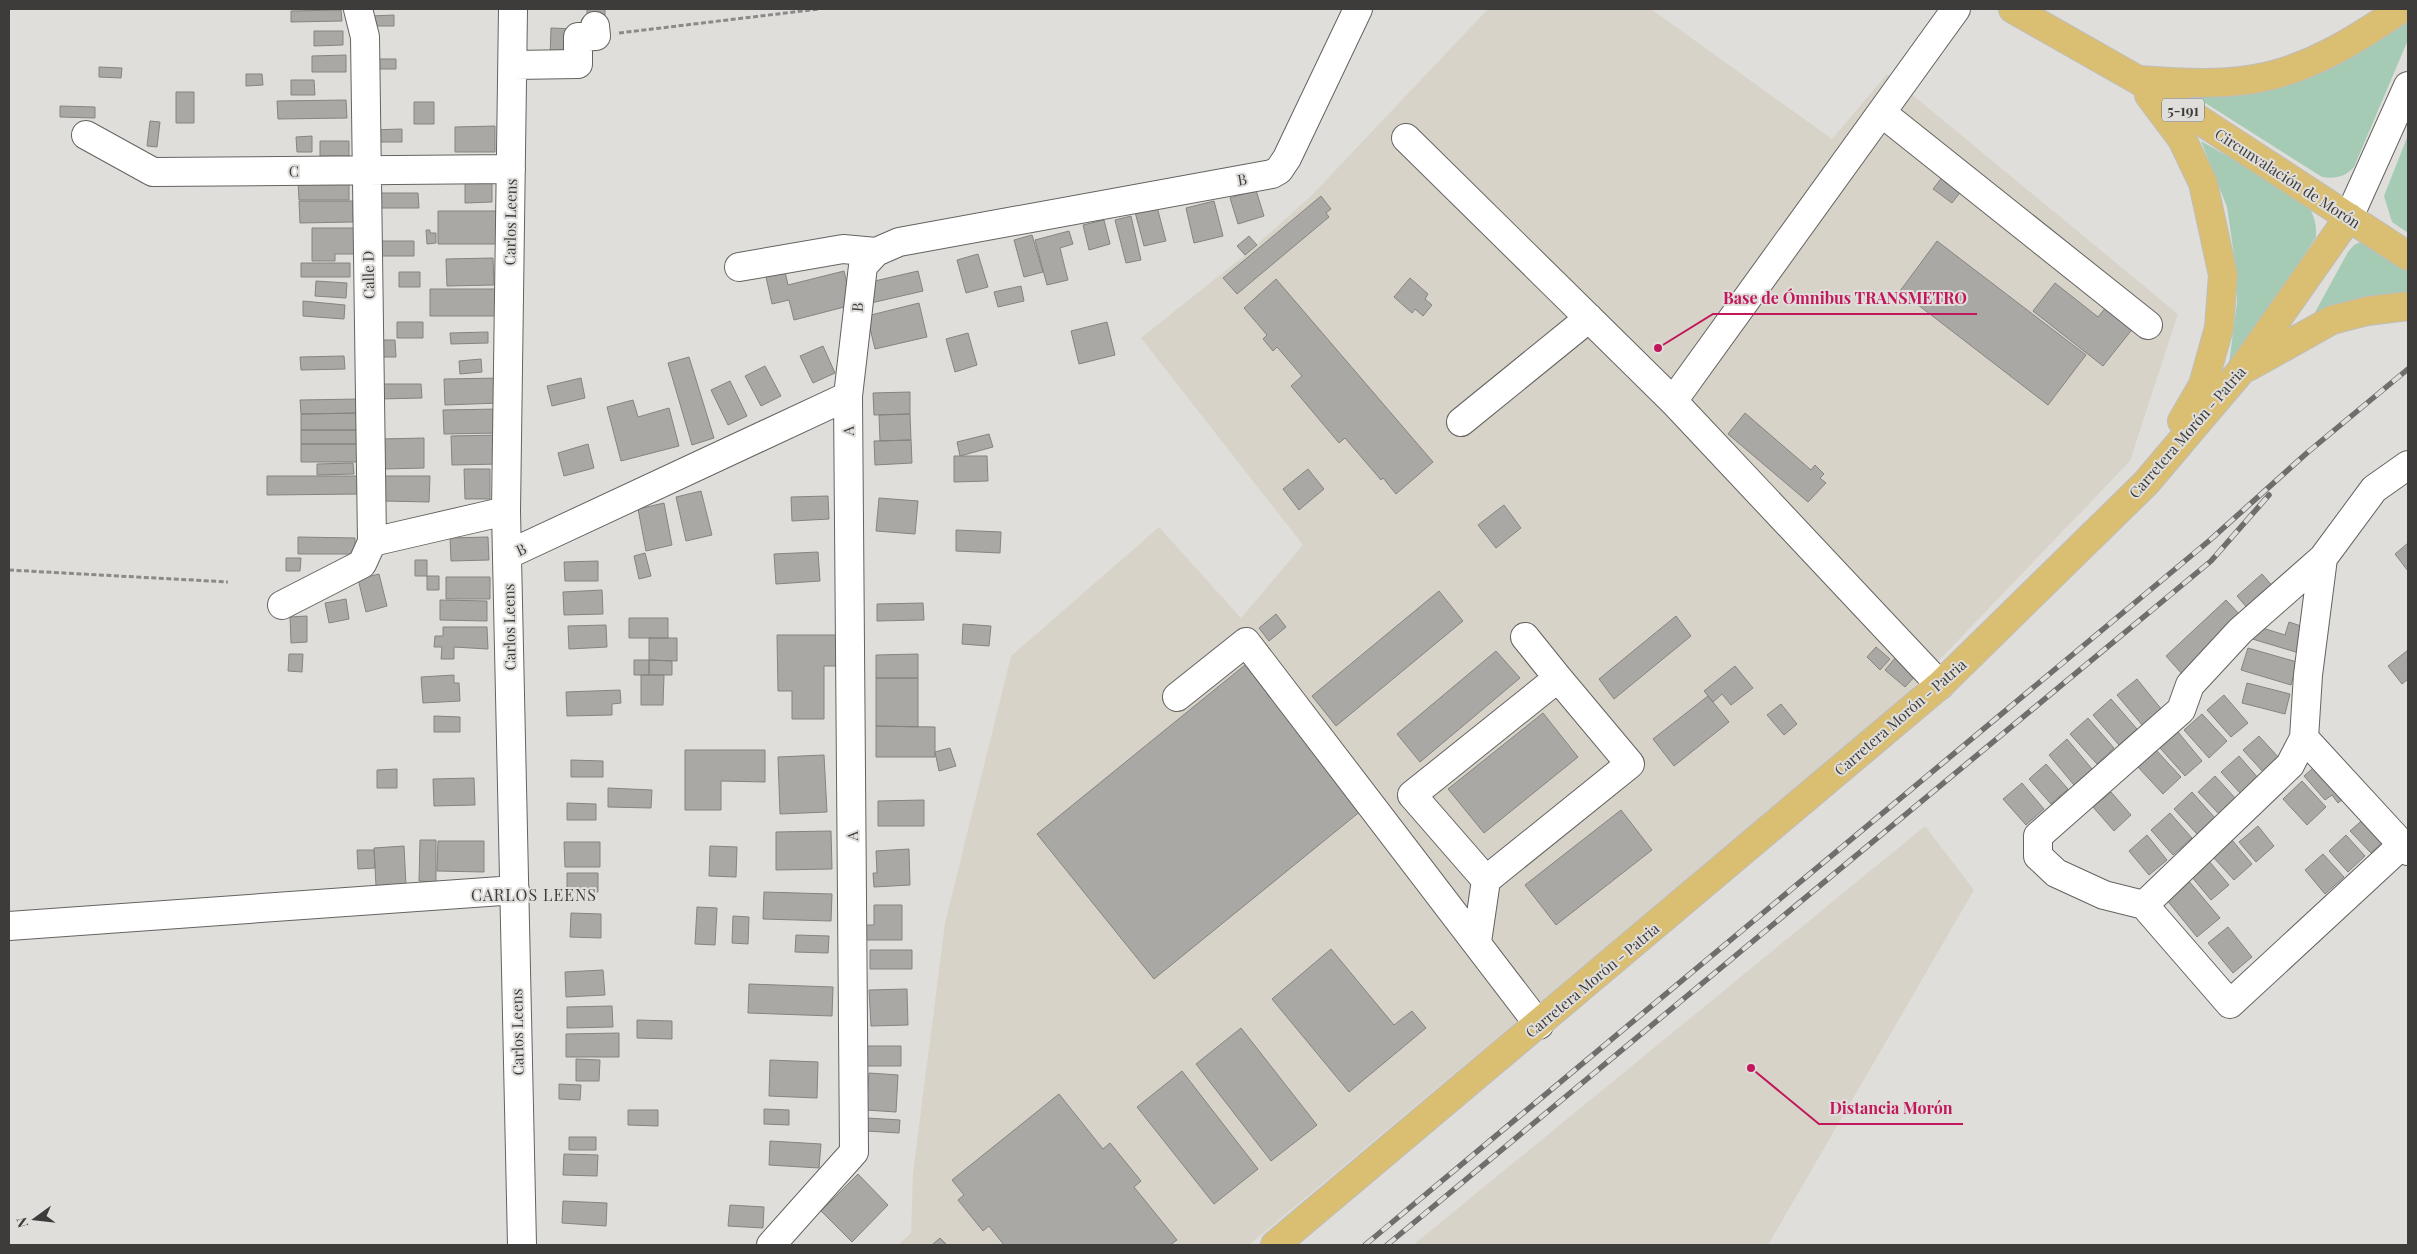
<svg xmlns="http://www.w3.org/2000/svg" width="2417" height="1254" viewBox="0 0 2417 1254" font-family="'Playfair Display',serif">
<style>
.built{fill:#d8d3c9}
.green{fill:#a5cbb5}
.building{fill:#aaa8a5;stroke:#868481}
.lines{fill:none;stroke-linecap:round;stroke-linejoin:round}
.minor-casing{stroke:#656360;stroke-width:30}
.major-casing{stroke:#bdbdbc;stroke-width:30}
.path{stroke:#8c8a88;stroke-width:3;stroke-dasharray:5 2.5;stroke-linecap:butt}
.minor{stroke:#fff;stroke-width:28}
.major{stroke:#dabf73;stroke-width:28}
.rail-casing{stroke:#6f6e6c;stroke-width:5.5}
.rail{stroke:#e0dedb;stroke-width:4;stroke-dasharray:11;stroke-linecap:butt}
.labels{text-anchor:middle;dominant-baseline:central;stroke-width:4;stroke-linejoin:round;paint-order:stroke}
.shield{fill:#e0dedb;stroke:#6e6d6b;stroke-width:1}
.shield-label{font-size:14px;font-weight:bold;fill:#3d3c3b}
.street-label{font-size:15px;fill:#3d3c3b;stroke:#e0dedb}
.neighbourhood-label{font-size:16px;letter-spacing:1px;fill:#3d3c3b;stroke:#e0dedb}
.leader{fill:none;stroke:#c2185b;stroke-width:2}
.callout-dot{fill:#c2185b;stroke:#e0dedb;stroke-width:2}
.callout-label{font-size:16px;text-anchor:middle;font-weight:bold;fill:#c2185b;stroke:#e0dedb;stroke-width:4;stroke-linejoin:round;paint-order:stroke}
</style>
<rect width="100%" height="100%" fill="#e0dedb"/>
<path class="built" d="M1488 9H1651L1832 139 1887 74 2178 314 2130 461 1899 702 1249 1245H898L911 1233 913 1173 945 923 1011 656 1159 527 1241 618 1303 545 1141 338 1245 255 1310 197Z
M1925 826 1974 890 1768 1245H1413Z"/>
<path class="green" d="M2408 17V40L2354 167C2345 177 2336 179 2322 177L2188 92Z
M2408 135V233L2392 222 2384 196Z
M2201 141 2306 201C2313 213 2317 223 2316 237L2228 371 2237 302 2236 269 2227 207Z
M2363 241 2408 269V296L2313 316 2348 252 2354 245Z"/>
<path class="building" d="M587 9H605V23H587Z
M341 10 342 21 291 22V11Z
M394 15V26H370V16Z
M551 28 576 29 575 60 550 59Z
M314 31H343V45L314 46Z
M346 55V72H312V56Z
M374 59H396V69H373Z
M99 67 122 68 121 78 99 77Z
M246 74H262L263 85 246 86Z
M291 80H314L315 95H291Z
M176 92H194V123H176Z
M346 100 347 118 278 119 277 101Z
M414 102H434V124H414Z
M60 106 95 107V118L60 117Z
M150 121 160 122 157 147 147 146Z
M495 126V152H455V127Z
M402 129V142H370V130Z
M312 136V152H297L296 137Z
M320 141H349V156H320Z
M1943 176 1962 190 1952 203 1933 189Z
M465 179H492V202L465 203Z
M349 180V200H299L298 181Z
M1256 190 1264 216 1238 224 1230 198Z
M381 193H418L419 208H381Z
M1321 196 1331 209 1326 213 1329 217 1237 294 1223 278Z
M299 201H353V222L300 223Z
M1214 201 1223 236 1194 243 1186 208Z
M1157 207 1166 241 1144 246 1135 212Z
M438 211H498V244H438Z
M1131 216 1141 260 1126 263 1115 220Z
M1104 220 1110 244 1089 250 1083 225Z
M312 228H354V254H335V261H312Z
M426 230H430V233H436V243L427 244Z
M1069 231 1073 244 1060 248 1068 280 1047 285 1035 240Z
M1032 235 1043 272 1024 277 1014 240Z
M1249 236 1257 245 1245 255 1237 246Z
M375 241H414V256H375Z
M1937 241 2086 355 2048 405 1900 291Z
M978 254 988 287 966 293 957 260Z
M493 258 494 285 447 286 446 259Z
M301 263H350V277H301Z
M844 271 852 305 794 320 789 300 772 304 766 277 785 272 788 285Z
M918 271 923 291 871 303 866 283Z
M399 272H420V287H399Z
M1410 278 1428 294 1425 299 1432 305 1423 316 1415 309 1412 313 1394 297Z
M1276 279 1433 462 1396 494 1383 478 1381 480 1345 438 1339 443 1291 386 1302 376 1277 347 1273 351 1263 339 1267 335 1244 308Z
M316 281 347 283 346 298 315 296Z
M2055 283 2098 317 2107 306 2134 327 2103 366 2033 311Z
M1021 286 1024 301 998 307 994 292Z
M430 289H496V316H430Z
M303 301 345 305 344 319 303 316Z
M919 303 927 337 875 349 867 316Z
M397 322H423V338H397Z
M1107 322 1115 355 1079 364 1071 331Z
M488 332V343L451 344 450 333Z
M968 333 977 365 955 372 946 339Z
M378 340H395L396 357H378Z
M823 346 835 373 813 383 800 356Z
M344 356 345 369 301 370 300 357Z
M689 357 714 438 692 445 668 363Z
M481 359 482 372 460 374 459 361Z
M765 366 781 396 761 406 745 376Z
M500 378V403L445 405 444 379Z
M581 378 585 398 552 406 547 386Z
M730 381 747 416 728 425 711 390Z
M378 384H421L422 398 379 399Z
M910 392V414L874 415 873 393Z
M360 399 361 413 301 414 300 400Z
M633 400 638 417 669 408 679 446 621 461 607 407Z
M499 409 500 433 444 434 443 410Z
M358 413V430H301V414Z
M1745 413 1811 470 1815 465 1824 474 1820 478 1826 483 1808 502 1728 434Z
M910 414 911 440 880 441 879 415Z
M301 430H362V444H301Z
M989 434 993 447 960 456 957 442Z
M500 435V464L452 465 451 436Z
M424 438V468L383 469 380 439Z
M911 440 912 463 875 465 874 441Z
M301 444H362V462H301Z
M588 444 594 468 564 476 558 453Z
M954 456H987L988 481 954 482Z
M353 463 354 474 317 475V464Z
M464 469H490V499H465Z
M1308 469 1324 489 1299 510 1283 489Z
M267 476H361V494L267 495Z
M384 476H430L429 502 384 501Z
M701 491 712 535 686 541 676 497Z
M828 496 829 519 792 521 791 497Z
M879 498 918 501 915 534 876 531Z
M664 503 672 545 646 551 638 509Z
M1504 505 1521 528 1496 548 1478 525Z
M956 530 1001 532 1000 553 956 551Z
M298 537 355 538V554H298Z
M488 537 489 560 451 561 450 538Z
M2408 543V571L2395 554Z
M818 552 820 581 776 584 774 554Z
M645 553 651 576 639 579 634 556Z
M286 558H301L300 571H286Z
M415 560H427V576H415Z
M598 561V581H565L564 562Z
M379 574 387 606 366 612 358 579Z
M2262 574 2274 588 2249 610 2237 596Z
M427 576H439V590H427Z
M446 577H490V599H446Z
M602 590 603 614 564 615 563 592Z
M1439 591 1463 621 1336 726 1312 696Z
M346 599 349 619 329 623 325 603Z
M440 600 487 601V621L440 620Z
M2226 600 2243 618 2183 675 2166 656Z
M923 603 924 620 877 621V604Z
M1276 614 1286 627 1269 641 1259 628Z
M307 616V642L291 643 290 617Z
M1676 616 1691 636 1614 699 1599 679Z
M629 618H668V638H629Z
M2289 622 2307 628 2299 653 2249 638 2253 625 2285 635Z
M963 624 991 626 989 646 962 644Z
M606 625 607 647 569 649 568 626Z
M443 627H487L488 649 454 647V659H441L442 647H434L435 636H443Z
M777 635H837L838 666H824V719H792V691H778Z
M649 638H677V661L649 660Z
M1876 647 1890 659 1880 670 1867 657Z
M2248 648 2297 662 2291 685 2241 670Z
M2408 650V679L2402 684 2388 666Z
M1496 651 1520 678 1420 762 1397 734Z
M289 654H303L302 672 288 671Z
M918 654V678H876V655Z
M1897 656 1917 674 1905 687 1885 670Z
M634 660H649V675H634Z
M649 660 672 661V675H649Z
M1245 665 1362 810 1154 979 1037 834Z
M1735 666 1753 688 1731 705 1722 694 1713 702 1704 691Z
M454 675V683H459L460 701 423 703 421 677Z
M641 675H664L663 705H641Z
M876 678H918V727L876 726Z
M2137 679 2162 710 2143 726 2117 695Z
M2247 683 2290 694 2285 714 2242 703Z
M620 690 621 703 612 704V715L567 716 566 692Z
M2224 695 2248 723 2231 737 2207 710Z
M1708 696 1729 722 1674 766 1653 739Z
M2111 699 2137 729 2119 745 2093 715Z
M1781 704 1797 724 1784 735 1767 715Z
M1543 713 1578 757 1484 833 1448 789Z
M2202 714 2227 741 2209 758 2184 730Z
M434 716 460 717V732H434Z
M2088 718 2114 748 2097 764 2070 734Z
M876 726 935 727V757H876Z
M2178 732 2202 761 2185 776 2160 748Z
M2259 736 2280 759 2264 773 2243 750Z
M2067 739 2092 769 2074 785 2049 755Z
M950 748 956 766 939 771 935 752Z
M685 750H765V782L721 781V810H685Z
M2156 750 2181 777 2163 794 2138 767Z
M824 755 827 812 780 814 778 757Z
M2239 756 2259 779 2241 794 2221 772Z
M571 760 603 761V777H571Z
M2321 761 2349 794 2338 803 2332 795 2325 800 2304 776Z
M2046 764 2068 789 2051 804 2029 779Z
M397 769V788H377V770Z
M2215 776 2236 799 2219 814 2198 792Z
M474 778 475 805 434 806 433 779Z
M2302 781 2326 807 2307 825 2283 799Z
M2022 783 2044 809 2026 825 2003 799Z
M608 788 652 790 651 808 608 807Z
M2111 792 2131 815 2114 831 2093 807Z
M2192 792 2215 818 2197 834 2174 809Z
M924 800V826H878V801Z
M567 803 596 804V820H567Z
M1621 810 1652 850 1556 925 1525 885Z
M2170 813 2192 838 2173 855 2151 830Z
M2368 815 2388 837 2371 853 2350 831Z
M2258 826 2274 846 2256 862 2239 842Z
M831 831 832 869 776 870V832Z
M2147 835 2167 860 2149 875 2129 851Z
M2346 835 2365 856 2348 872 2329 851Z
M420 840H436V882L419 881Z
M2232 840 2252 864 2234 880 2213 857Z
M438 841H484V872L437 871Z
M564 842H600V867H565Z
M404 846 406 885 376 886 374 848Z
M710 846 737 847 736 877 709 876Z
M909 849 910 885 874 887 873 873H877L876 851Z
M357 850H374L375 868 358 869Z
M2323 854 2344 877 2325 894 2305 870Z
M2209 861 2229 885 2211 900 2191 876Z
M567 873H598V892H567Z
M2188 880 2220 918 2197 937 2166 899Z
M764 892 832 894 831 921 763 919Z
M874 905H902V940H866V925H874Z
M697 907 717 908 715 945 695 944Z
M571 913 601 914V938L570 937Z
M733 916 749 917 748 944 732 943Z
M2228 927 2252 957 2233 973 2208 943Z
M796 935 829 936 828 953 795 952Z
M1331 949 1394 1025 1412 1011 1426 1028 1349 1092 1272 999Z
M870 950H912V969H870Z
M603 970 605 995 566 997 565 972Z
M749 984 833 987 832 1016 748 1013Z
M907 989 908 1025 871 1026 869 990Z
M612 1006 613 1027 567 1028V1007Z
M637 1020 672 1021V1039L637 1038Z
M1241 1028 1317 1125 1271 1161 1196 1064Z
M619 1033V1057H566V1034Z
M866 1046H901V1066H867Z
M576 1059 600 1060 599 1081H576Z
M770 1060 818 1062 817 1098 769 1096Z
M1182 1071 1258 1169 1214 1204 1137 1107Z
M869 1073 898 1075 896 1112 866 1110Z
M559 1084 581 1085 580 1100 559 1099Z
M1059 1094 1103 1149 1110 1143 1141 1181 1134 1187 1177 1240 1170 1245H1004L989 1226 983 1231 958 1200 964 1195 952 1180Z
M764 1109 789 1110V1125L764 1124Z
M628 1110H658V1126L628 1125Z
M867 1118 900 1120 899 1133 866 1131Z
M569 1137H596V1150H569Z
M770 1141 821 1144 819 1168 769 1165Z
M564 1154 598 1155 597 1176 563 1175Z
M858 1174 888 1205 852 1242 821 1211Z
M563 1201 607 1203 606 1226 562 1223Z
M730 1205 764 1207 763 1228 728 1226Z
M940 1238 947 1245H932Z"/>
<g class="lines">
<defs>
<path id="minor" d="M513 9 506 511 522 1245
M514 65 578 64V37L596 36 595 26
M1882 113 2148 325
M86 135 153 172 511 169
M1406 138 1673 401 1940 685
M2349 217 2408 86
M739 267 843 249 876 252
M1673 401 1956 9
M1461 422 1589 318
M372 542 506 511
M507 555 848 396
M282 605 362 564 372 542 365 37 358 9
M1525 637 1558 678
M1177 697 1246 642 1539 1025
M2304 738 2408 851
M2402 845 2230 1004 2144 905 2104 895 2056 873 2038 856V836L2181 710 2190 685 2240 631 2323 558 2374 489 2408 465
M2144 905 2290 765 2304 738 2308 675 2323 558
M9 926 515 890
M1477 942 1486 880 1630 764 1558 678 1412 795 1486 880
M771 1245 854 1152 848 396 863 266 876 252 899 242 1272 174 1279 170 1287 158 1358 9"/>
<path id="major" d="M2013 9 2138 80 2408 256
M2139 80C2182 83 2228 86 2269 76 2318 64 2360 37 2401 9
M2149 95 2182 139 2203 183 2223 275 2219 328 2203 385 2182 421
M2248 367 2332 320 2367 311 2408 306
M1275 1245 1940 685 2146 483 2240 372 2349 217"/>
</defs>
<use href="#minor" class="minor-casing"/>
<use href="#major" class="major-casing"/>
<path class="path" d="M619 33 819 9
M9 570 228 582"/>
<use href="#minor" class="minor"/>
<use href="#major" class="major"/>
<defs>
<path id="rail" d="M1365 1245 2210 540 2308 452 2408 369
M1387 1245 2211 561 2269 495"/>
</defs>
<use href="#rail" class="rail-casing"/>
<use href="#rail" class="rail"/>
</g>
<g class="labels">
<rect class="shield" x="2162" y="98.5" width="42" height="23" rx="4"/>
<g class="shield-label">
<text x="2183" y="110">5-191</text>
</g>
<g class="street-label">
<text x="294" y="171">C</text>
<text transform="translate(2288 178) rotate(33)">Circunvalación de Morón</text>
<text transform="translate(1242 179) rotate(-10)">B</text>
<text transform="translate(510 222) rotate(-89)">Carlos Leens</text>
<text transform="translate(368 275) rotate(-91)">Calle D</text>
<text transform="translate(857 307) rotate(-85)">B</text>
<text transform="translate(848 431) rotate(-91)">A</text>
<text transform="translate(2187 432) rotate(-49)">Carretera Morón - Patria</text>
<text transform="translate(521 549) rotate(-25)">B</text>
<text transform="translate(509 627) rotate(-91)">Carlos Leens</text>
<text transform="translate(1900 717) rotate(-41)">Carretera Morón - Patria</text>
<text transform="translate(852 836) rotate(-91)">A</text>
<text transform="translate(1592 980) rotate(-40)">Carretera Morón - Patria</text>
<text transform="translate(517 1032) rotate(-91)">Carlos Leens</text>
</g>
<g class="neighbourhood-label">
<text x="534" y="894">CARLOS LEENS</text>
</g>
</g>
<path class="leader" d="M1658 348L1713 314H1977M1751 1068L1819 1124H1963"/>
<g class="callout-dot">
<circle cx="1658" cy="348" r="5"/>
<circle cx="1751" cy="1068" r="5"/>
</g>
<g class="callout-label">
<text x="1845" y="304">Base de Ómnibus TRANSMETRO</text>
<text x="1891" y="1114">Distancia Morón</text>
</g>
<rect width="2417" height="1254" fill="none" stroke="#3d3c3b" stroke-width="20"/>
<g transform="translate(35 1219) rotate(255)" stroke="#e0dedb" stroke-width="4" paint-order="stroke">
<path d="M0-4L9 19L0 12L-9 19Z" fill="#3d3c3b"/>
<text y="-8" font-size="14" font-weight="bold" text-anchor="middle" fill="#3d3c3b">N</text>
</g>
</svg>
